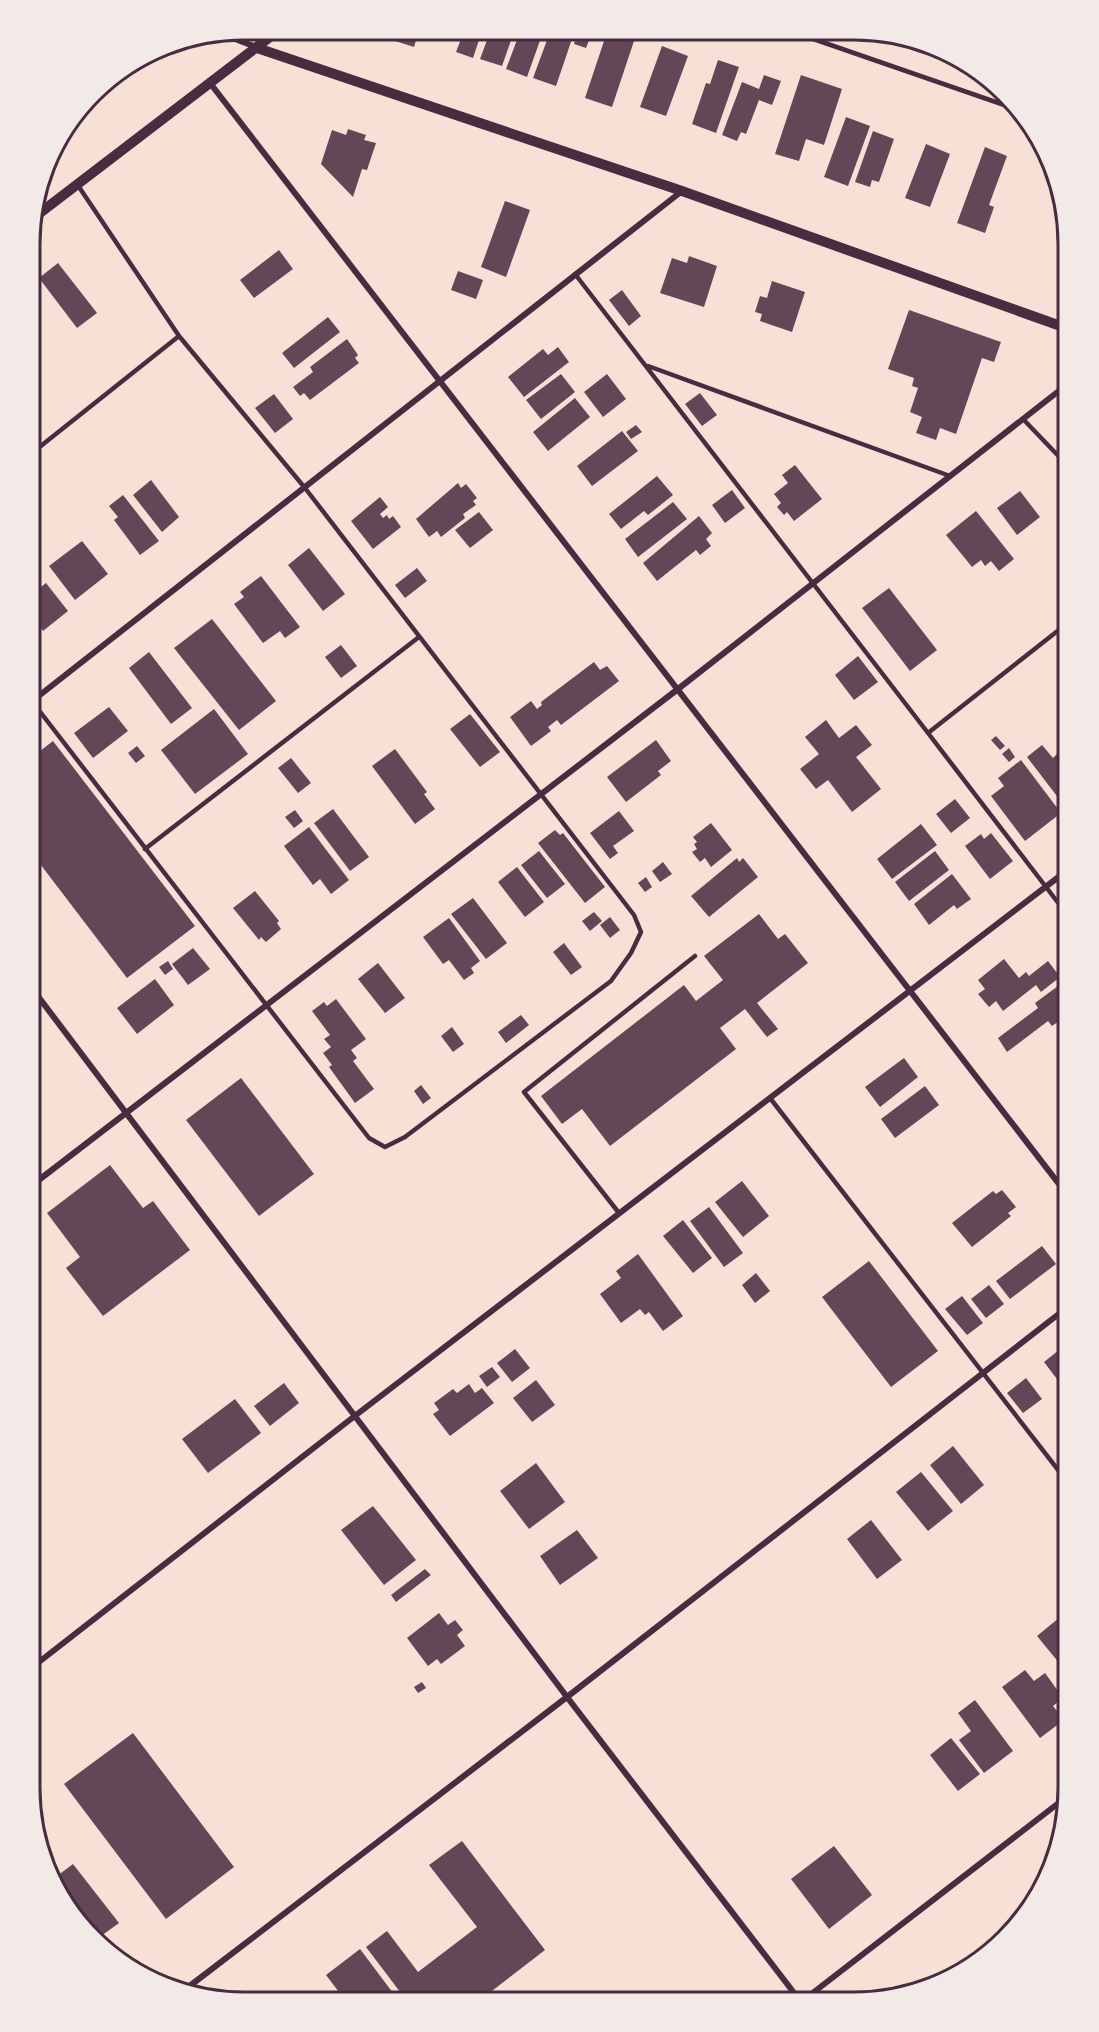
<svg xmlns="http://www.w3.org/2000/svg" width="1099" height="2032" viewBox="0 0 1099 2032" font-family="Quicksand,sans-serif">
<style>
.building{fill:#644757}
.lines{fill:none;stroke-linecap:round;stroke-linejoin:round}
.service{stroke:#4a2c40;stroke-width:4.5}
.minor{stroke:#4a2c40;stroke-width:6}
.tertiary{stroke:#4a2c40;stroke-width:10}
.rim{fill:none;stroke:#4a2c40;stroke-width:3}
</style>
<rect width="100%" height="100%" fill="#f7e1d7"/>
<path class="building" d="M388 31H419L414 47 386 38Z
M464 31H482L473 58 456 52Z
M490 32H514L502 66 480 59Z
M520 32H543L527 77 506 69Z
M550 32 574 33 556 86 533 78Z
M578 32 591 35 586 48 574 44Z
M607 32 634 41 612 107 585 98Z
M662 46 688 56 666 116 640 107Z
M718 60 739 67 716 133 692 124 706 83 710 84Z
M764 75 781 81 772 105 759 100 746 134 741 132 737 141 722 135 742 82 759 89Z
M801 75 842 89 824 145 806 139 799 161 775 154Z
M846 117 870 126 848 186 824 177Z
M348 129 366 135 364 140 376 143 367 170 362 169 353 197 321 164 332 130 346 135Z
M873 131 894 139 879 182 872 180 870 187 855 182Z
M926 144 950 154 930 207 905 198Z
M985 147 1007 156 989 205 994 207 985 233 957 223Z
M505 201 530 210 506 277 481 267Z
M279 250 293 269 254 298 240 280Z
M689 256 717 266 704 307 660 293 672 258 687 263Z
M58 263 97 313 77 328 39 278Z
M458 271 483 280 476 299 451 290Z
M772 281 805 292 792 332 760 321 762 314 755 312 760 296 767 298Z
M622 290 641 316 629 326 609 300Z
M909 310 1001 342 994 362 982 358 956 434 940 428 936 440 916 433 922 417 910 412 918 388 912 386 914 378 888 369Z
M328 317 340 332 294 368 282 353Z
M347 339 358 355 355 358 359 363 310 400 304 393 300 396 293 387 313 372 310 367Z
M558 347 569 362 524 397 508 377 543 349 548 355Z
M561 374 575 392 541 419 526 400Z
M607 374 626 399 603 417 584 392Z
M700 393 717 415 702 426 685 404Z
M274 394 293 419 275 433 255 408Z
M575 398 590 417 548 451 533 432Z
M636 425 642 432 631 439 626 432Z
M622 431 638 451 592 486 577 466Z
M795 465 822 499 794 521 787 512 784 515 777 507 781 503 774 494 788 483 782 475Z
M657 476 673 495 648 515 644 511 621 529 609 514Z
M151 480 179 517 162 532 133 495Z
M458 483 461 488 466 484 477 498 473 501 476 505 463 514 465 518 441 537 437 531 429 537 416 519Z
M732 490 745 508 725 523 712 505Z
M1020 491 1040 517 1017 535 997 508Z
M123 495 159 541 140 555 114 520 118 517 109 506Z
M380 497 388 507 380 514 383 518 387 515 389 519 393 516 401 527 373 549 351 521Z
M673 502 687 519 638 557 625 539Z
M976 511 1014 559 999 571 991 561 985 566 981 560 972 567 946 535Z
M479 512 493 530 470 548 455 530Z
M699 516 712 533 706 539 711 546 700 555 696 550 657 581 643 563Z
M82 541 108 574 75 600 49 566Z
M309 548 345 594 323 611 288 565Z
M417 568 427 581 405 598 395 585Z
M261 576 300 627 285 638 280 631 263 643 234 604 244 597 240 592Z
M46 583 68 611 43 631 31 616V591L33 593Z
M889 588 937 650 910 671 862 608Z
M212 619 276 701 239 730 174 648Z
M341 645 357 666 341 678 325 657Z
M149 652 192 708 171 724 129 668Z
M858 656 878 682 854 700 835 675Z
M594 662 600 670 607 666 619 681 561 725 557 720 548 727 551 731 531 746 510 717 531 701 537 709 542 705 541 702Z
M109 707 128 731 93 758 74 733Z
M214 709 248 754 195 794 161 750Z
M470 714 500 752 480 767 450 729Z
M826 720 839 738 856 725 872 745 856 757 881 789 852 812 828 780 816 789 800 769 819 754 805 737Z
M996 736 1005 746 1000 750 991 740Z
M656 740 671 761 658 771 661 775 626 802 607 777Z
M53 741 195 926 127 978 31 852V758Z
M1042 745 1053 758 1057 754 1069 769V799L1063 804 1027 757Z
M137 746 145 756 136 763 128 753Z
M1009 748 1015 757 1009 762 1002 754Z
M395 749 427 792 424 794 435 809 415 824 372 766Z
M291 758 311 783 298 793 278 768Z
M1021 760 1061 813 1025 841 991 796 1004 786 998 778Z
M955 799 970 818 951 833 936 814Z
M333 809 369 857 350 871 314 823Z
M295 810 303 821 294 828 285 817Z
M619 811 634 831 613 846 618 853 610 859 590 833Z
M711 823 732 850 711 867 705 858 700 862 692 852 697 849 694 844 697 842 693 837Z
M921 824 937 845 892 879 877 859Z
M309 827 349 880 331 894 320 879 313 885 284 846Z
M555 830 560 835 563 833 605 887 585 903 538 843Z
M991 833 1013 861 990 879 965 846 981 834 984 839Z
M539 851 565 884 547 898 521 865Z
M935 851 949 870 909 901 895 882Z
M737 858 739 862 743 858 758 877 709 917 691 896Z
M663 862 672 874 660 882 652 871Z
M517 867 544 902 525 917 498 882Z
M952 874 971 899 957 909 954 905 929 925 914 904Z
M646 877 652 887 645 892 638 883Z
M255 891 279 921 277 923 281 929 266 942 261 937 259 940 233 908Z
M473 898 507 943 486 959 451 914Z
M594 912 602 921 590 931 582 921Z
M759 914 778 939 785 934 808 963 757 1003 778 1029 767 1037 745 1009 720 1028 736 1049 610 1146 582 1109 562 1124 541 1096 684 985 696 1001 723 980 704 956Z
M610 917 620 930 610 938 600 925Z
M449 918 480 961 471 968 474 973 464 980 449 960 443 964 423 937Z
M564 943 582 967 571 975 553 952Z
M193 948 210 969 188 985 172 964Z
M1004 959 1019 978 1026 972 1029 976 1048 961 1060 977 1041 992 1036 985 1003 1011 996 1001 989 1007 978 994 985 989 978 980Z
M168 961 173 969 165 975 159 967Z
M378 963 405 998 385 1013 358 979Z
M155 979 174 1005 137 1034 117 1008Z
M1058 986 1069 1001V1014L1052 1026 1048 1021 1007 1052 998 1038 1038 1008 1035 1003Z
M336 999 366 1039 351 1050 357 1058 353 1061 374 1089 355 1103 329 1067 332 1065 323 1053 331 1047 324 1039 330 1035 312 1011 324 1002 327 1006Z
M521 1015 529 1025 506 1043 498 1032Z
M452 1027 464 1044 453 1052 441 1036Z
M904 1058 918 1077 880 1107 865 1087Z
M241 1078 314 1174 259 1216 186 1120Z
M421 1085 431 1098 423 1104 414 1091Z
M925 1086 939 1105 895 1138 881 1119Z
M110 1165 143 1208 153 1201 190 1250 103 1316 66 1268 80 1257 47 1213Z
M742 1181 769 1216 743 1237 715 1202Z
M1002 1190 1016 1207 1008 1213 1011 1216 972 1247 952 1223 993 1191 996 1194Z
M709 1207 743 1253 724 1267 690 1221Z
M683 1220 712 1258 693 1273 663 1236Z
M1042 1246 1056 1264 1010 1299 996 1281Z
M638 1254 683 1316 663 1331 649 1312 645 1315 640 1309 621 1323 600 1294 621 1278 616 1271Z
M869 1261 938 1351 891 1387 822 1297Z
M756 1273 770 1291 755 1303 742 1285Z
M989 1285 1004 1304 986 1318 971 1299Z
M962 1296 983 1323 967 1335 945 1309Z
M1069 1342V1389L1066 1391 1044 1362Z
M515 1349 530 1368 512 1382 497 1363Z
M492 1367 500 1377 487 1387 479 1376Z
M1026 1378 1042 1399 1023 1413 1007 1393Z
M536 1380 555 1405 532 1422 513 1398Z
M284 1383 299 1403 270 1426 254 1406Z
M469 1384 475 1393 482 1388 494 1403 450 1436 433 1414 439 1410 434 1403 453 1389 457 1393Z
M235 1399 261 1433 208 1473 182 1439Z
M953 1446 984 1485 961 1504 930 1465Z
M536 1463 565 1502 529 1529 500 1491Z
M921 1472 953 1511 928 1531 896 1492Z
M373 1506 416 1560 384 1585 341 1530Z
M871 1520 902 1560 877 1579 847 1539Z
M577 1530 598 1558 560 1585 540 1556Z
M425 1569 431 1575 396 1602 391 1595Z
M439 1613 448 1625 455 1620 463 1630 457 1635 465 1646 441 1664 437 1659 428 1666 407 1638Z
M1065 1613 1069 1618V1675L1037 1636Z
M1025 1670 1034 1681 1045 1673 1063 1698 1053 1706 1064 1720 1040 1738 1002 1687Z
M422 1682 426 1688 418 1693 414 1687Z
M975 1700 1013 1751 984 1773 959 1740 971 1731 958 1713Z
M133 1733 234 1867 166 1919 64 1784Z
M951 1738 980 1774 958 1791 930 1755Z
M462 1841 545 1950 479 2001H407L366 1947 387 1931 418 1972 477 1927 429 1865Z
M834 1846 872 1895 829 1929 791 1879Z
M73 1864 119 1923 97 1939 66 1907 53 1879Z
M360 1949 399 2001 345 2000 326 1975Z"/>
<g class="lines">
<path class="service" d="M796 33 1013 108
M77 184 179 336
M575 274 928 733
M648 366 950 476
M1023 419 1069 467
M31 700 369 1138 385 1147 405 1137 611 981 631 953 641 932 634 915 305 488 179 336 32 453
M145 849 419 637
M1069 917 928 733 1069 622
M770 1098 1069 1484
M619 1213 524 1092 695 956"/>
<path class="minor" d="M222 34 256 47
M210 83 1069 1197
M31 702 682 191
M31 987 567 1697 801 2002
M31 1186 678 689 1069 383
M30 1669 356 1415 1069 869
M187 1988 567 1697 1069 1306
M801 2002 1069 1795"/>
<path class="tertiary" d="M257 48 682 191 1069 329
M32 219 279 30"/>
</g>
<path d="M0 0H1099V2032H0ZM244 40H854A204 204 0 0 1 1058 244V1788A204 204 0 0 1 854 1992H244A204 204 0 0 1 40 1788V244A204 204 0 0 1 244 40Z" fill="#f1eae7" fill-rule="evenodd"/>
<path class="rim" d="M244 40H854A204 204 0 0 1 1058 244V1788A204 204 0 0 1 854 1992H244A204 204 0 0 1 40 1788V244A204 204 0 0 1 244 40Z"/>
</svg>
